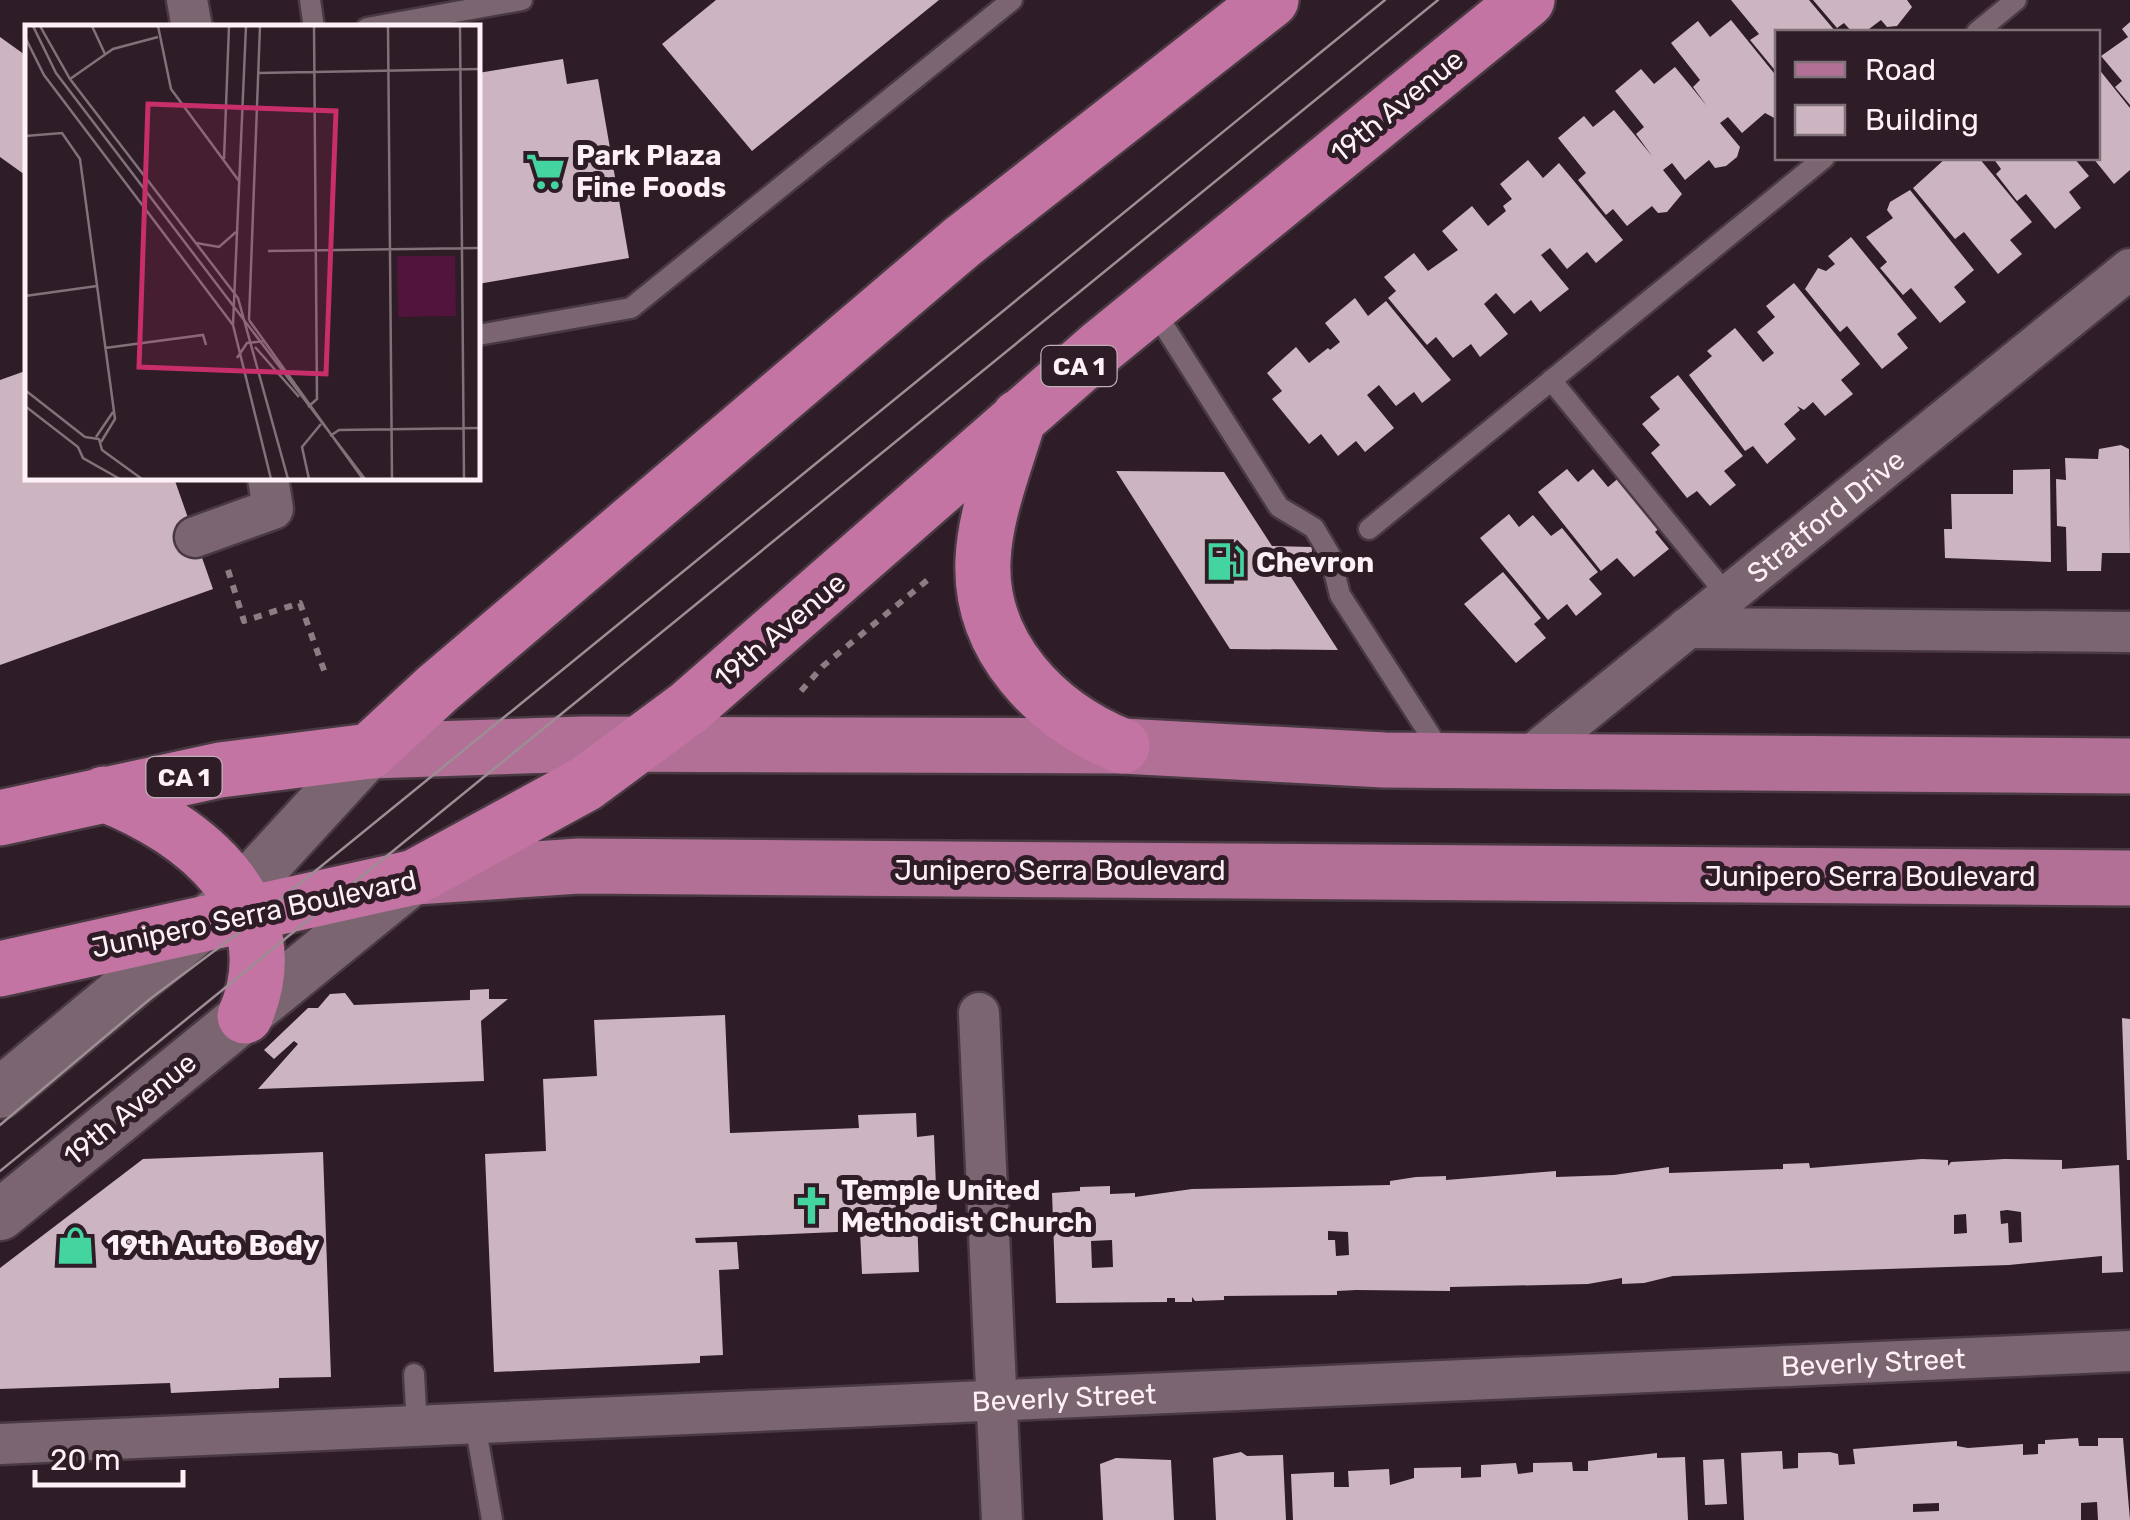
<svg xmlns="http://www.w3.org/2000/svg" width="2130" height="1520" viewBox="0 0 2130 1520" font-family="Rubik,sans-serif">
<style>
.building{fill:#ccb4c1;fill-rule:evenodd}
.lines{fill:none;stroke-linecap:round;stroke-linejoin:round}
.service-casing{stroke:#483942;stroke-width:25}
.minor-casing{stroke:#483942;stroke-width:45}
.tertiary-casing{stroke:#483942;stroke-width:55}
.primary-casing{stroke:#483942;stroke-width:60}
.trunk-casing{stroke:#483942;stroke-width:60}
.path{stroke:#8c7c84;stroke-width:6;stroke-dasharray:8 8;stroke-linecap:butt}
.service{stroke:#7b6571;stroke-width:20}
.minor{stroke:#7b6571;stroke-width:40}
.tertiary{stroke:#7b6571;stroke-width:50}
.primary{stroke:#b27096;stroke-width:55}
.trunk{stroke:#c474a2;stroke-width:55}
.tram{stroke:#9d8d95;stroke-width:2.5}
.labels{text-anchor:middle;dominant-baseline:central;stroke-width:10;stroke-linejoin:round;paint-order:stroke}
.shield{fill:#2e1c26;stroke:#bfb0b8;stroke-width:2.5}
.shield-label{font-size:25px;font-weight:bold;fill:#fdf0f6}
.street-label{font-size:28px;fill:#fdf0f6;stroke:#2e1c26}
.poi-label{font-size:28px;font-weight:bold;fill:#fdf0f6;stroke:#2e1c26;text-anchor:start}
.inset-road{fill:none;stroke:#817179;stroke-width:2.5}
.view{fill:#c82e6a;fill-opacity:0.15;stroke:#c82e6a;stroke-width:5}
.inset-edge{fill:none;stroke:#fdf0f6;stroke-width:5}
</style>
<rect width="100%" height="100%" fill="#2e1c26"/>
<path class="building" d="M716 0H939L752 151 662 44Z
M1731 0H1809L1836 32H1778V74L1750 40 1759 34Z
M1813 0H1907L1912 7 1897 26 1887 27 1881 20 1865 32H1852L1844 23 1837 28Z
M1731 20 1778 78V120L1765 113 1742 133 1728 117 1720 123 1740 147 1737 157 1726 166 1715 168 1709 160 1685 180 1672 163 1663 170 1682 194 1667 212 1658 213 1652 206 1627 226 1613 209 1606 215 1578 180 1586 173 1558 138 1584 116 1593 127 1614 110 1652 156 1636 134 1644 127 1615 91 1641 69 1654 84 1675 67 1707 106 1693 87 1700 80 1671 43 1698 21 1710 37Z
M2130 22V105L2115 87 2122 81 2101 56 2128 37 2122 29Z
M0 37 28 57V177L0 157Z
M563 59 567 84 598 79 629 258 478 284V73Z
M2098 68 2130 108V170L2114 184 2093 158H2098Z
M1946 158H1979L2032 222 2010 240 2022 254 1998 274 1964 232 1955 239 1913 188Z
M1993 158H2074L2089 176 2069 192 2081 208 2055 229 2026 194 2017 201 1996 174 2001 169Z
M1528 160 1543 178 1559 163 1623 240 1596 263 1587 252 1567 269 1550 248 1541 255 1569 289 1540 312 1531 300 1514 314 1496 293 1484 304 1508 334 1480 357 1471 344 1453 358 1436 337 1427 345 1388 298 1396 291 1384 277 1414 253 1428 271 1458 250 1442 231 1472 206 1488 226 1506 211 1503 206 1512 199 1500 184Z
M1910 190 1974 270 1954 287 1966 302 1940 323 1911 288 1903 295 1880 268 1887 262 1866 237 1893 218 1887 210 1890 202Z
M1851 237 1917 318 1897 334 1908 348 1882 369 1847 326 1840 332 1805 289 1818 268 1826 271 1835 264 1828 256Z
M1794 283 1860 364 1841 380 1853 394 1825 416 1813 402 1804 410 1797 406 1800 410 1784 424 1796 439 1767 464 1753 446 1745 451 1689 375 1712 356 1707 351 1735 328 1763 362 1774 353 1757 332 1775 317 1766 306Z
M1355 298 1368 316 1386 301 1451 380 1422 403 1414 392 1396 406 1379 385 1367 395 1394 428 1365 452 1356 441 1338 456 1321 434 1309 444 1272 399 1282 391 1267 373 1296 347 1309 363 1328 348 1330 350 1340 342 1325 323Z
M28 370V478H174L213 589 0 665V380Z
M1678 375 1743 456 1724 471 1736 485 1710 506 1697 491 1687 498 1651 453 1660 445 1642 424 1660 409 1650 397Z
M2121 445 2129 449 2130 553H2102L2101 571H2067L2066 527 2057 526 2056 479 2066 480 2065 458 2098 459 2099 449Z
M1567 469 1578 482 1593 469 1608 487 1621 476 1662 526 1655 532 1669 549 1634 577 1617 558 1601 571 1538 492Z
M2050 469 2051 562 1945 558 1944 529H1952L1951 494H2013V470Z
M1116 471 1224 472 1272 546 1312 547 1311 574H1289L1338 650 1230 649Z
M1509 514 1519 527 1533 515 1551 536 1562 528 1598 572 1589 579 1602 594 1576 616 1567 604 1548 620 1480 538Z
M1503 572 1541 618 1534 624 1546 638 1516 663 1464 604Z
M489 989V999H508L481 1021 484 1081 258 1089 298 1044 294 1041 274 1059 264 1050 308 1008H318L330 994 345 993 354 1005 470 1000V990Z
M725 1015 730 1133 859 1128 858 1115 916 1113 917 1137 934 1135 937 1214 917 1215 919 1272 862 1274 860 1231 695 1238 696 1243 737 1242 739 1269 719 1270 723 1355 700 1356V1363L494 1372 485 1154 546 1151 543 1079 597 1076 594 1020Z
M2122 1018 2130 1019V1160H2127Z
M323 1152 331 1377 279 1378V1388L171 1393 170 1383 0 1389V1268L143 1159Z
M1922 1159 1948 1160V1166L1951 1162 2005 1159 2062 1160V1169L2119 1165 2123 1272 2102 1273V1256L2009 1265 1673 1276 1644 1283 1622 1284V1278L1588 1284 1450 1287V1291L1356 1290 1337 1291V1295L1224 1296V1300L1195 1301 1192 1297V1302H1175V1298H1167V1302L1056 1303 1052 1193 1080 1191V1187L1110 1186V1194L1135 1193V1197L1192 1189 1390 1185V1181L1416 1177 1446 1176V1180L1556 1171V1177L1614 1175 1669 1167V1173L1783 1169V1164L1809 1163 1810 1168ZM2007 1210 2021 1212 2022 1242 2009 1243 2008 1223 2001 1224 2000 1211ZM1966 1214 1967 1233 1954 1234V1215ZM1328 1231 1348 1232 1349 1255 1336 1256 1335 1240H1328ZM1112 1240 1113 1267 1092 1268 1091 1241Z
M2078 1438 2079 1446H2098V1438H2123L2130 1520H2098L2097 1502 2081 1503V1520H1744L1741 1453 1782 1451 1783 1469 1798 1468V1453L1830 1452 1838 1454 1839 1465 1855 1464 1853 1449 1957 1441V1446L1968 1448 2023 1444V1455L2038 1454V1444H2045V1440ZM1939 1503V1511L1913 1512V1504Z
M1241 1452 1247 1456 1283 1455 1286 1520H1216L1213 1458Z
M1657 1453V1458L1685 1457 1688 1520H1293L1291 1474 1334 1472V1487H1349L1348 1471 1389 1469 1390 1485 1414 1478V1468L1461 1467V1478L1481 1477V1465L1516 1463 1518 1474 1533 1472V1463L1572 1462 1573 1471H1588V1461Z
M1116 1458 1171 1460 1174 1520H1103L1100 1464Z
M1724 1459 1727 1504 1705 1505 1703 1460Z"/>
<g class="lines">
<defs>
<path id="service" d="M310 0 314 28
M367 28 522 0
M1977 32 2016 0
M1152 307 1279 507 1314 528 1330 555 1340 595 1443 755
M478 335 631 308 1012 0
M1551 380 1727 595
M1369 529 1824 158
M414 1374 417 1426
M475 1424 492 1520"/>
<g id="minor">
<path d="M187 0 192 28"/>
<path d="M195 537 273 509 268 478"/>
<path d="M1687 628 2130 632"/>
<path id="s1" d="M1523 762 2130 269"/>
<path d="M979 1013 1002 1520"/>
<path id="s2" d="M0 1444 2130 1351"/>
</g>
<path id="tertiary" d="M0 1093 238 895 370 751
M0 1215 415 877"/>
<path id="primary" d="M370 751 583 744 1122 746 1384 760 2130 766
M415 877 579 866 2130 878"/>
<path id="trunk" d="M1019 417C1006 462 985 512 983 560 979 647 1046 715 1122 746
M104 794C195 829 292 907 245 1016
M0 818 220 770 370 751 437 689 962 242 1271 0
M0 969 415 877 585 784 688 708 1102 346 1527 0"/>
</defs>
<use href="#service" class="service-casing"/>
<use href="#minor" class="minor-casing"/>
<use href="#tertiary" class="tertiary-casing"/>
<use href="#primary" class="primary-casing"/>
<use href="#trunk" class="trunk-casing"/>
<path class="path" d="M228 570 244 621 300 603 325 673
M801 691 823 666 930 578"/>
<use href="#service" class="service"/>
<use href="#minor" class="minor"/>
<use href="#tertiary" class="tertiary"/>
<use href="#primary" class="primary"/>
<use href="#trunk" class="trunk"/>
<path class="tram" d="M0 1125 150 999 249 925 1385 0
M0 1171 1438 0"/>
</g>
<defs>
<symbol id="supermarket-bare" viewBox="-9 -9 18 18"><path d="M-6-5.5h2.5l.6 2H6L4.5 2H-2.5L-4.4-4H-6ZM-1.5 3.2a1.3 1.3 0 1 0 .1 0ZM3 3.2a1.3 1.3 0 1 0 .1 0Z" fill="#43d4a0" stroke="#2e1c26" stroke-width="2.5" paint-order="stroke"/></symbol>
<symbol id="fuel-bare" viewBox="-9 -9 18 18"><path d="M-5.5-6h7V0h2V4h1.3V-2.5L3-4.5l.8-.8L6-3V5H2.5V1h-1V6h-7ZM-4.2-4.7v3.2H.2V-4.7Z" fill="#43d4a0" stroke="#2e1c26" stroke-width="2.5" paint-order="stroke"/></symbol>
<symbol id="church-bare" viewBox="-9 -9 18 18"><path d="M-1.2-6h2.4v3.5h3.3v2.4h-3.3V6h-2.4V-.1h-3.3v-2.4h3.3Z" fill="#43d4a0" stroke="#2e1c26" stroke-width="2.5" paint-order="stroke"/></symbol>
<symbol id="shop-bare" viewBox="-9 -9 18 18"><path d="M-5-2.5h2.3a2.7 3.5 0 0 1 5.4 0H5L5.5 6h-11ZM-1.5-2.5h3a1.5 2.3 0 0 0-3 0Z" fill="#43d4a0" stroke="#2e1c26" stroke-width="2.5" paint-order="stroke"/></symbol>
</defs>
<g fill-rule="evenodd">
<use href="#supermarket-bare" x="518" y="144" width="55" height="55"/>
<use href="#fuel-bare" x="1198" y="534" width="55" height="55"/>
<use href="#church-bare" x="784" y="1178" width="55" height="55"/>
<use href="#shop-bare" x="48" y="1218" width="55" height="55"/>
</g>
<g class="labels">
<g class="shield">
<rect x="1041.5" y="346" width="75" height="40" rx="8"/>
<rect x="146.5" y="757" width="75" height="40" rx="8"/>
</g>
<g class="shield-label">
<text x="1079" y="366">CA 1</text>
<text x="184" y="777">CA 1</text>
</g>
<g class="street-label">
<text transform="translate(1397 106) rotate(-39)">19th Avenue</text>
<text stroke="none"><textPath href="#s1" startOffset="390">Stratford Drive</textPath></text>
<text transform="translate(780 630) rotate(-40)">19th Avenue</text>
<text x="1060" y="870">Junipero Serra Boulevard</text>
<text x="1870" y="876">Junipero Serra Boulevard</text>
<text transform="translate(254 914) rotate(-12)">Junipero Serra Boulevard</text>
<text transform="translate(130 1109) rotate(-39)">19th Avenue</text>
<text stroke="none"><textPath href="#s2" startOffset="1875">Beverly Street</textPath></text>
<text stroke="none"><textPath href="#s2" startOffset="1065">Beverly Street</textPath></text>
</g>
<g class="poi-label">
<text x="576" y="155">Park Plaza<tspan x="576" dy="32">Fine Foods</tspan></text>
<text x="1256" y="562">Chevron</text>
<text x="841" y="1190">Temple United<tspan x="841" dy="32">Methodist Church</tspan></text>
<text x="106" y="1245">19th Auto Body</text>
</g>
</g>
<g transform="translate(25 25)">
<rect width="455" height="455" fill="#2e1c26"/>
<path d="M372 231H430L431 291 373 292Z" fill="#51143c"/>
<path class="inset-road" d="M8 1 31 48 340 454M15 1 45 54 213 273 263 454M67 1 80 29M133 1 146 64 214 156M363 1 367 454M435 1 439 454M0 12 19 50 208 300 246 454M233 48 455 44M45 54 88 24 133 12M0 111 37 108 55 134 90 394 76 417M199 134 204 1M171 218 194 222 211 207M243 226 455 223M0 271 72 261M224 295 338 454M224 295 235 1M208 300 221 1M230 322 274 372M80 323 178 310 181 320M212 333 222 318 240 316M0 365 60 412M0 381 53 422 58 433 95 454M283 382 292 374 289 1M305 411 314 405 455 403M60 412 74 414 77 425 117 454M71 412 88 387M284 454 277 422 296 399"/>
<path class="view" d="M123 79 311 86 301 349 114 342Z"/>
<rect width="455" height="455" class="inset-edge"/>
</g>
<rect x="1775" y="30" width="325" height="130" fill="#2e1c26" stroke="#817179" stroke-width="2.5"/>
<rect x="1795" y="62" width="50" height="15" fill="#b27096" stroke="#817179" stroke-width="2.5"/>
<text x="1865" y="80" font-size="30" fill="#fdf0f6">Road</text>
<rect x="1795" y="105" width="50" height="30" fill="#ccb4c1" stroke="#817179" stroke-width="2.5"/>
<text x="1865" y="130" font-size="30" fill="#fdf0f6">Building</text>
<path d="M35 1470v15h148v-15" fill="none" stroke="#fdf0f6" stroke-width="5"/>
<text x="50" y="1470" font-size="30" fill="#fdf0f6" stroke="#2e1c26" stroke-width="8" paint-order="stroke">20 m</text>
</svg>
